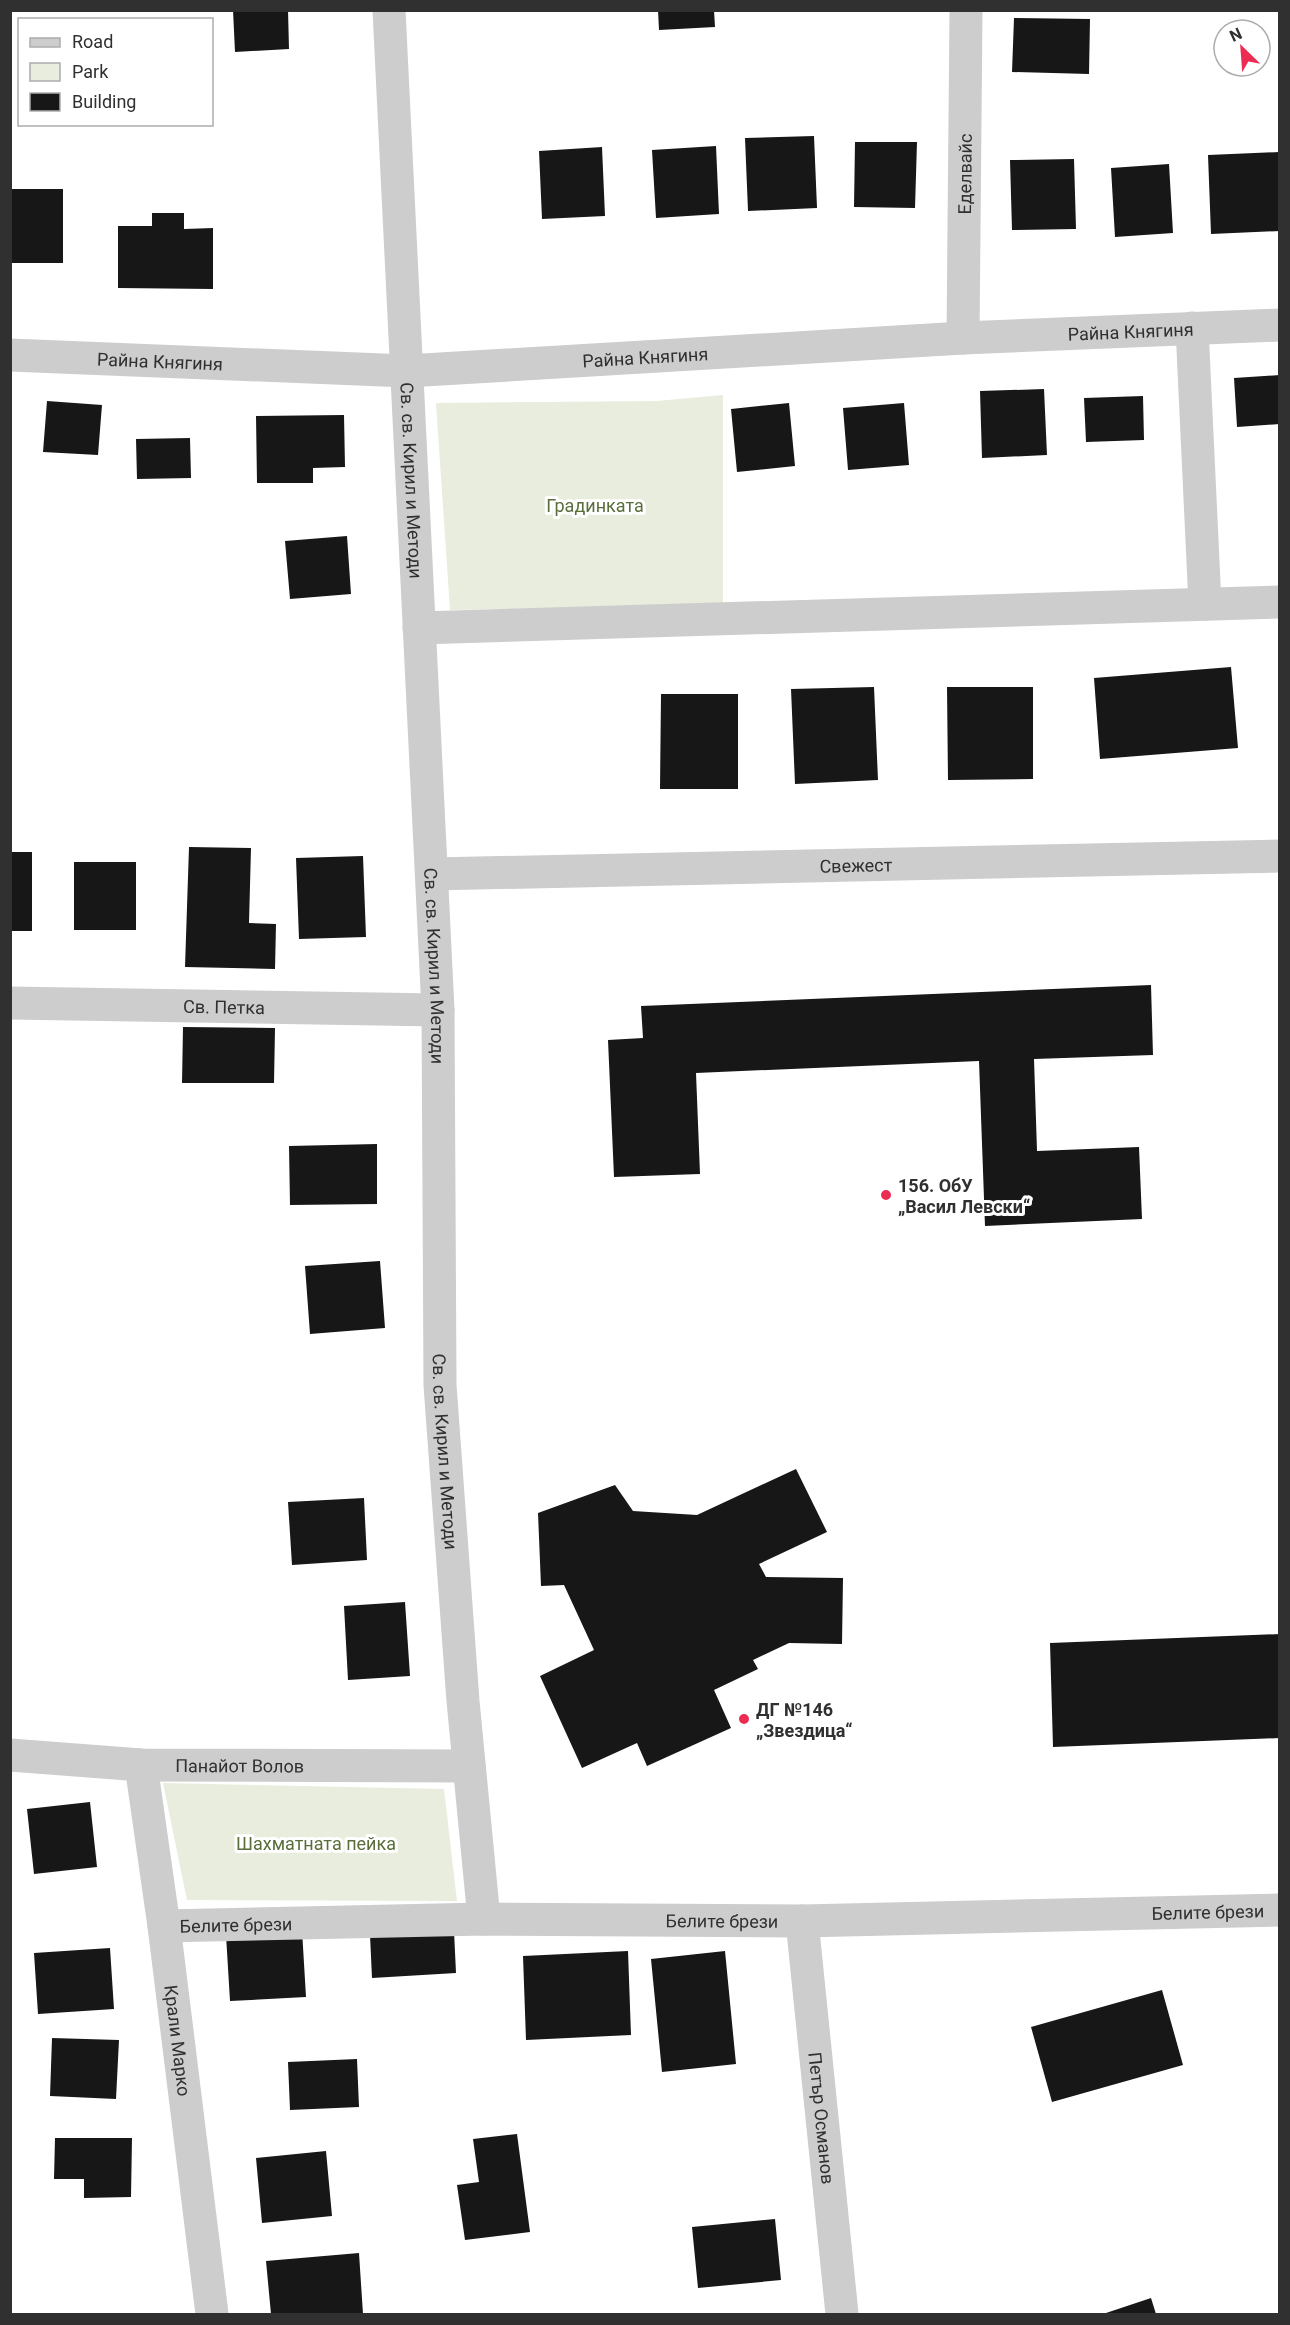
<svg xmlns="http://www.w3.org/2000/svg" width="1290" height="2325" viewBox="0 0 1290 2325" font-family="Roboto,sans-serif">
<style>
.green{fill:#e8eddd}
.building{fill:#171717}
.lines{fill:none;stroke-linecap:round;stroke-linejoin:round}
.minor{stroke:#cdcdcd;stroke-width:33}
.poi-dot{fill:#ec2c53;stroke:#fff;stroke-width:2}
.labels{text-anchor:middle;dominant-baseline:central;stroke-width:6;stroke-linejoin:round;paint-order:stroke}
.street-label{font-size:18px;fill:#303030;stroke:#fff}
.park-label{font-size:18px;fill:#596e3b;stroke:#fff}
.poi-label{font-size:18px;font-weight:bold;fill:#303030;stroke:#fff;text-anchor:start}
</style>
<rect width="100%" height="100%" fill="#fff"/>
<path class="green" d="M723 395V606L450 610 436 403 657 401Z
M163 1783 444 1789 457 1901 187 1900Z"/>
<path class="building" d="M233 10H288L289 49 235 52Z
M658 10H714L715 27 659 30Z
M1014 18 1090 19 1089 74 1012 72Z
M814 136 817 208 748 211 745 138Z
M855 142H917L915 208 854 207Z
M716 146 719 214 656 218 652 150Z
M602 147 605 216 542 219 539 151Z
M1279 152 1280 231 1211 234 1208 155Z
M1074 159 1076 229 1012 230 1010 160Z
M1169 164 1173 233 1115 237 1111 168Z
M10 189H63V263H10Z
M152 213H184V229L213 228V289L118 288V226H152Z
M1280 375V424L1237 427 1234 378Z
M1044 389 1047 455 982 458 980 391Z
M1143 396 1144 440 1086 442 1084 398Z
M47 401 102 405 98 455 43 452Z
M789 403 795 466 737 472 731 409Z
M904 403 909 465 848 470 843 408Z
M344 415 345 467 313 468V483H257L256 416Z
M190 438 191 478 137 479 136 439Z
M347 536 351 594 290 599 285 541Z
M1231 667 1238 748 1100 759 1094 678Z
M874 687 878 780 795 784 791 689Z
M947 687H1033V779L948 780Z
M661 694H738V789H660Z
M189 847 251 848 249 923 276 924 275 969 185 967Z
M10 852H32V931H10Z
M363 856 366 937 299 939 296 858Z
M74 862H136V930H74Z
M1151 985 1153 1055 1034 1059 1037 1151 1139 1147 1142 1219 985 1226 979 1061 696 1073 700 1174 614 1177 608 1040 643 1038 641 1006Z
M183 1027 275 1028 274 1083H182Z
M377 1144V1204L290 1205 289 1146Z
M380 1261 385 1328 310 1334 305 1266Z
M796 1469 827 1532 759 1564 766 1577 843 1578 842 1644 789 1643 753 1660 758 1669 714 1690 731 1728 647 1766 637 1743 582 1768 540 1676 594 1650 564 1585 541 1586 538 1513 615 1485 633 1511 697 1515Z
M364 1498 367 1560 292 1565 288 1502Z
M405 1602 410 1676 348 1680 344 1606Z
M1280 1634V1738L1053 1747 1050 1643Z
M90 1802 97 1867 34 1874 27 1809Z
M302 1930 306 1997 230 2001 226 1935Z
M454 1931 456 1973 372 1978 370 1935Z
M110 1948 114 2009 38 2014 34 1953Z
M628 1951 631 2035 526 2040 523 1956Z
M725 1951 736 2064 662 2072 651 1959Z
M1162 1990 1183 2065 1052 2102 1031 2027Z
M52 2038 119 2040 116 2099 50 2096Z
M357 2059 359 2107 290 2110 288 2062Z
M517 2134 530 2232 465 2240 457 2185 479 2182 473 2139Z
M55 2138H132L131 2197 84 2198V2179H54Z
M326 2151 332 2216 262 2223 256 2158Z
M775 2219 781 2280 698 2288 692 2227Z
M359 2253 363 2314H271L266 2261Z
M1151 2298 1156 2314H1103Z"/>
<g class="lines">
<g class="minor">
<path id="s1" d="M389 10 438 1010 440 1385 463 1701 484 1919"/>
<path d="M1192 328 1205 604"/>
<path id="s2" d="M963 338 966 10"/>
<path id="s3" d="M10 355 407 371 963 338 1280 325"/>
<path d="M419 628 1280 602"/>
<path id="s4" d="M433 874 1280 856"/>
<path id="s5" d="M10 1003 438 1010"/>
<path id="s6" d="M10 1755 141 1765 469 1766"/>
<path id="s7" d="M141 1765 164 1926 212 2314"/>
<path id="s8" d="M802 1921 842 2314"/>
<path id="s9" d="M164 1926 484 1919 802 1921 1280 1910"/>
</g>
</g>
<g class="poi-dot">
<circle cx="886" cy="1195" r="6"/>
<circle cx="744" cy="1719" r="6"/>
</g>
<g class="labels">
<g class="street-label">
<text stroke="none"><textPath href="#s2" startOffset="164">Еделвайс</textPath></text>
<text stroke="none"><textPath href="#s3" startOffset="1122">Райна Княгиня</textPath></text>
<text stroke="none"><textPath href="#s3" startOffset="636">Райна Княгиня</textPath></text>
<text stroke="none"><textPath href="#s3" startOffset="150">Райна Княгиня</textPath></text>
<text stroke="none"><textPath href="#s1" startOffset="471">Св. св. Кирил и Методи</textPath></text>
<text stroke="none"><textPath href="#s4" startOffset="423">Свежест</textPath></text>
<text stroke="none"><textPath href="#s1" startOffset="957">Св. св. Кирил и Методи</textPath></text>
<text stroke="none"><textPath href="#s5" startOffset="214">Св. Петка</textPath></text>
<text stroke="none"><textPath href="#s1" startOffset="1443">Св. св. Кирил и Методи</textPath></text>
<text stroke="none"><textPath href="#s6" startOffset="230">Панайот Волов</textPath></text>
<text stroke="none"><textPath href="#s9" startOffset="1044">Белите брези</textPath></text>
<text stroke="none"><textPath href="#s9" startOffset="558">Белите брези</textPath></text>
<text stroke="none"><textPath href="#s9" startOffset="72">Белите брези</textPath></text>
<text stroke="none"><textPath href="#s7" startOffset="278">Крали Марко</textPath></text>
<text stroke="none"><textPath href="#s8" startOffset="198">Петър Османов</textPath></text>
</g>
<g class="park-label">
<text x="595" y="505">Градинката</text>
<text x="316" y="1843">Шахматната пейка</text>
</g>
<g class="poi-label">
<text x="898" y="1185">156. ОбУ<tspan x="898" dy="21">„Васил Левски“</tspan></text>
<text x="756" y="1709">ДГ №146<tspan x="756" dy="21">„Звездица“</tspan></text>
</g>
</g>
<rect width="1290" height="2325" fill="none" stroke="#303030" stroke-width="24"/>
<rect x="18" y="18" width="195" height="108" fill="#ffffff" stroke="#acacac" stroke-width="1.5"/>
<rect x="30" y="38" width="30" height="9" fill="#cdcdcd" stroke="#acacac" stroke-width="1.5"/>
<text x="72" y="48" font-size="18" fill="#303030">Road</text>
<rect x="30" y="63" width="30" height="18" fill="#e8eddd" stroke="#acacac" stroke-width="1.5"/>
<text x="72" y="78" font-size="18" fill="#303030">Park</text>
<rect x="30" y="93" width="30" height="18" fill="#171717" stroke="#acacac" stroke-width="1.5"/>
<text x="72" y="108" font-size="18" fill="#303030">Building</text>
<g transform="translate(1242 48) rotate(335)"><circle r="28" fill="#ffffff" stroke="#acacac" stroke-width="1.5"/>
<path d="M0-4.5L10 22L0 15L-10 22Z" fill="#ec2c53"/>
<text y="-9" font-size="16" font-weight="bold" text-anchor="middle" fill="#303030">N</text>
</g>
</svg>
